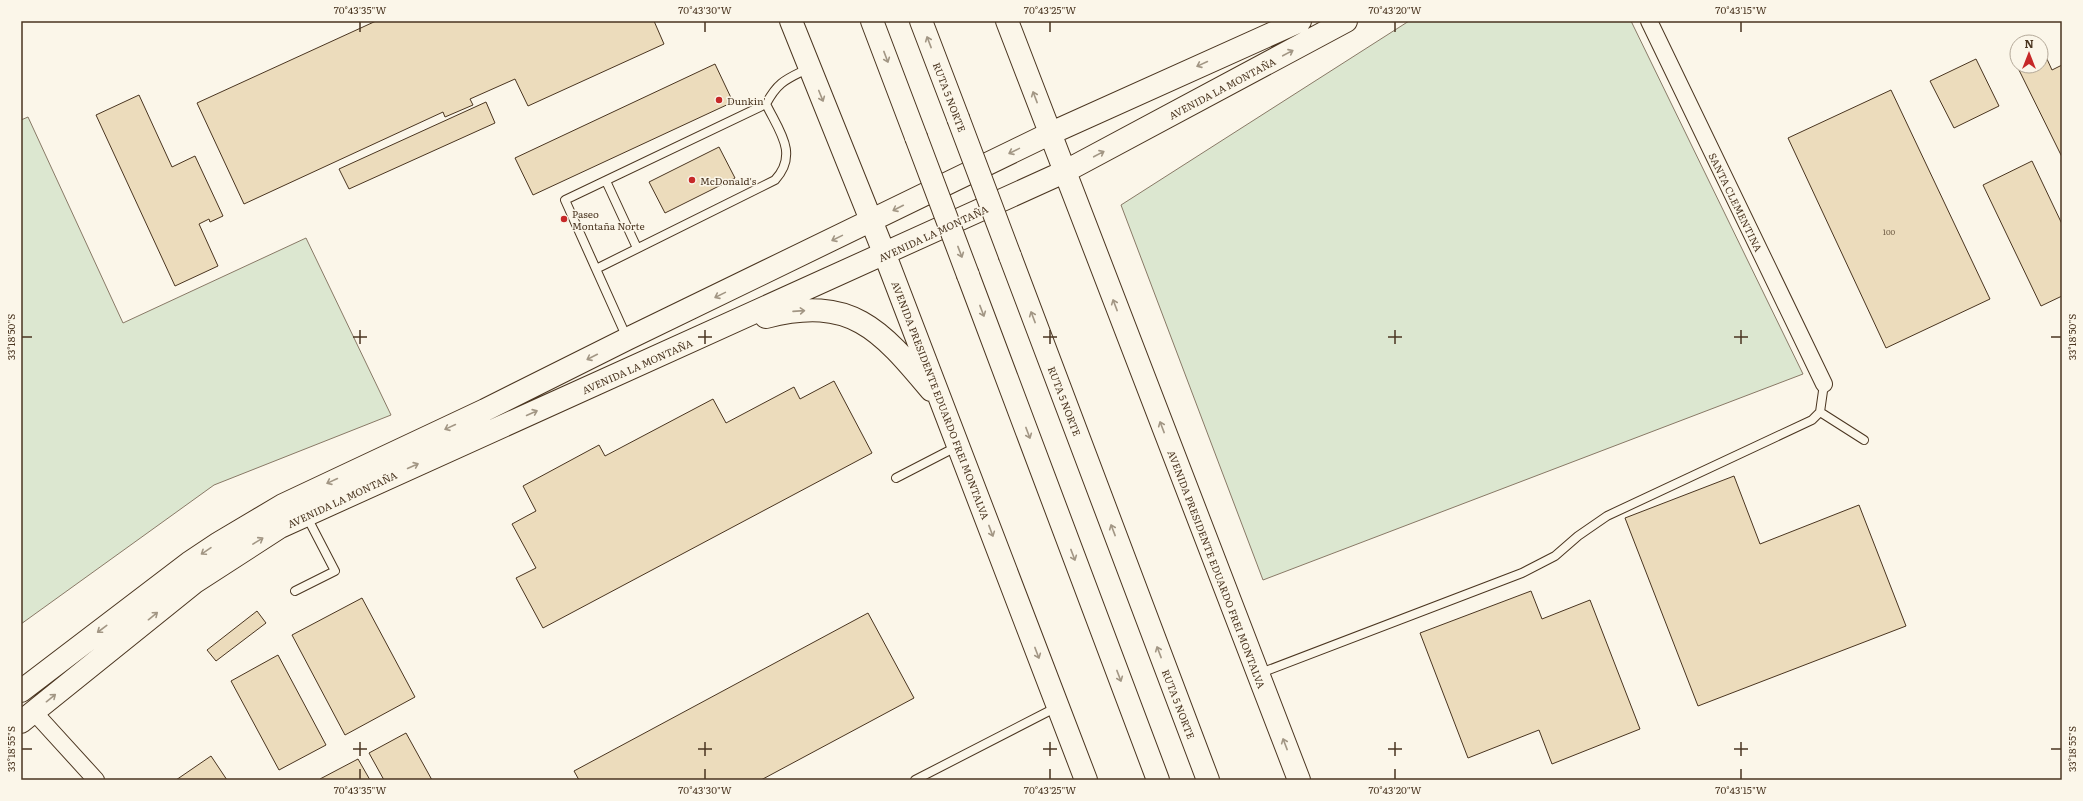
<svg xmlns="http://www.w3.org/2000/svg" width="2083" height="801" viewBox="0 0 2083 801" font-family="Literata,serif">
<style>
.green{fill:#dce7d0;stroke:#887966}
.building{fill:#ecdcbc;stroke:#4a3520}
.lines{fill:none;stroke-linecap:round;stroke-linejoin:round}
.lane-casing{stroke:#4a3520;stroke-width:10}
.street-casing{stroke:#4a3520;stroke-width:18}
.secondary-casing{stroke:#4a3520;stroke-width:24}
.highway-casing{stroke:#4a3520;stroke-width:24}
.lane{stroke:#fbf6e9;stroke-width:8}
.street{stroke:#fbf6e9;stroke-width:16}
.secondary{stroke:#fbf6e9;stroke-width:22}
.highway{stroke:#fbf6e9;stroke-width:22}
.highway-bridge-casing{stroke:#4a3520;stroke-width:24;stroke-linecap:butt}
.highway-bridge{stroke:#fbf6e9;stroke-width:22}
.oneway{stroke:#a29684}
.ticks{fill:none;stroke:#4a3520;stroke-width:1.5}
.poi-dot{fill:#c62828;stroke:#fbf6e9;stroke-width:1.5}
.labels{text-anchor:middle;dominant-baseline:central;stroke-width:3;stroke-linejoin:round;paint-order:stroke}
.number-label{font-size:8px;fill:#725f47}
.street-label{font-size:10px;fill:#4a3520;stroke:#fbf6e9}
.poi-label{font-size:10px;fill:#4a3520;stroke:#fbf6e9;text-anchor:start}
.neatline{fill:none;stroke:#4a3520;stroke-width:1.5}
.ticks-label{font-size:10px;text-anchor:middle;fill:#4a3520}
</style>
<rect width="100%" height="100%" fill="#fbf6e9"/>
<path class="green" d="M1409 21H1631L1803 374 1263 580 1121 205Z
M28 117 123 323 306 238 391 415 214 485 21 624V120Z"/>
<path class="building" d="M376 21H654L664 44 528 106 515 79 470 99 473 105 445 117 443 112 244 204 197 103Z
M2041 46 2052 70 2062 65V157L2017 66H2041Z
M2017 50V66L2011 53Z
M1976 59 1999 106 1954 128 1930 81Z
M715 64 733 102 533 195 515 158Z
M1891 90 1990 299 1886 348 1788 138Z
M139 95 172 167 195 156 223 216 210 222 209 219 199 224 218 266 175 286 96 115Z
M486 102 495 123 349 189 339 169Z
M719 147 735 178 665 213 649 182Z
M2032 161 2062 224V296L2041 306 1983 185Z
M834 381 872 453 543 628 516 578 536 568 512 524 536 511 523 486 599 445 605 456 713 399 726 423 794 387 800 399Z
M1734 476 1760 544 1859 505 1906 626 1698 706 1625 518Z
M1531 591 1542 619 1590 600 1640 729 1552 764 1539 730 1468 758 1420 633Z
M362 598 415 697 345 735 292 635Z
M257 611 266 623 216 661 207 650Z
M868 613 914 698 761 780H579L574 771Z
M278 655 326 745 279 770 231 681Z
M406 733 432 780H384L369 753Z
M211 756 227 780H176Z
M358 759 370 780H321L320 779Z"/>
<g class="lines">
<defs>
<path id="lane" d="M606 181 637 248
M596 269 775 180C799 154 779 131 766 104
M627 338 565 200 766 104C778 81 787 79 809 68
M1820 412 1864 440
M896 478 958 446
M295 591 335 571 307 517
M1258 674 1522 573 1555 556 1578 536 1607 516 1812 420 1820 412 1824 384
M915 780 1057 707"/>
<path id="street" d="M1649 21 1824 384
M34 712 96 780"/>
<path id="secondary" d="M791 21 885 255 1086 780
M1007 21 1299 780
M766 317C851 295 880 329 931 390
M21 691 189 563 219 543 283 505 485 410 627 339 1049 134 1300 21
M21 722 195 582 280 527 1064 172 1346 21"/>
<path id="highway" d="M872 21 916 137
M921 21 958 118
M1010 256 1208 780
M968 275 1158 780"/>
</defs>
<use href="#lane" class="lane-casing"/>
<use href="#street" class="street-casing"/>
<use href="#secondary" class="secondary-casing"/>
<use href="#highway" class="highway-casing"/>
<use href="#lane" class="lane"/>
<use href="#street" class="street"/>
<use href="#secondary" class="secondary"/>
<use href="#highway" class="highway"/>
<defs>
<path id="highway-bridge" d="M958 118 1010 256
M916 137 968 275"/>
</defs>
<use href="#highway-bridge" class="highway-bridge-casing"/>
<use href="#highway-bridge" class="highway-bridge"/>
</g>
<defs><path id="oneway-shaft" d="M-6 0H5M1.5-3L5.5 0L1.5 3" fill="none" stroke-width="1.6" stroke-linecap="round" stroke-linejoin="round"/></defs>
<g class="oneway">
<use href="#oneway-shaft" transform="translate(929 42) rotate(-111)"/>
<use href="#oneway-shaft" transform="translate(1288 53) rotate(-28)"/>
<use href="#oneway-shaft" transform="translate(886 57) rotate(69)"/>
<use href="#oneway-shaft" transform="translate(1202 64) rotate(155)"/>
<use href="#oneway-shaft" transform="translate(821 96) rotate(68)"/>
<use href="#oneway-shaft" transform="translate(1035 97) rotate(-111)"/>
<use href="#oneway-shaft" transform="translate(1014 151) rotate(154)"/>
<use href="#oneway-shaft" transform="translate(1099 154) rotate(-28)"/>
<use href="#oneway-shaft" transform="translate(898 208) rotate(153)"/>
<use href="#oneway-shaft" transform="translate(837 238) rotate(154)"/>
<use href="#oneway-shaft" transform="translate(960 252) rotate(69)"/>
<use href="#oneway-shaft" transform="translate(720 295) rotate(154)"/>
<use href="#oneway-shaft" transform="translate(1115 305) rotate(-111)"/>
<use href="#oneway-shaft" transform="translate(799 311) rotate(-4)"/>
<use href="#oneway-shaft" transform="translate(982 311) rotate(69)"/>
<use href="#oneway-shaft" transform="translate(1033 317) rotate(-111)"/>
<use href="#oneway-shaft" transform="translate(592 357) rotate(153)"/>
<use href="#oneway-shaft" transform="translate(532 413) rotate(-24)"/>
<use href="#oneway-shaft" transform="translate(450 427) rotate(155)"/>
<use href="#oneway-shaft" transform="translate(1162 427) rotate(-111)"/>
<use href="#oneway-shaft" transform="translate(1028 433) rotate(69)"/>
<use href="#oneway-shaft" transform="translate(413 466) rotate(-24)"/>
<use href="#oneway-shaft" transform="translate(332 481) rotate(155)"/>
<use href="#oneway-shaft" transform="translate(1113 530) rotate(-111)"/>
<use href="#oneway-shaft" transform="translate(991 531) rotate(69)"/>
<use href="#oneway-shaft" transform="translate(258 541) rotate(-31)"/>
<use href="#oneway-shaft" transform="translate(206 551) rotate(146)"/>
<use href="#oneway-shaft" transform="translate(1073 555) rotate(69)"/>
<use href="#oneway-shaft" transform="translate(153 616) rotate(-39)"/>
<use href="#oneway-shaft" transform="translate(102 629) rotate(143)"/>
<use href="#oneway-shaft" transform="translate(1159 652) rotate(-111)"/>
<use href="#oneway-shaft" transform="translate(1037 653) rotate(69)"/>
<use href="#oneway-shaft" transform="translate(1119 676) rotate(69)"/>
<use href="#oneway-shaft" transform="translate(51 698) rotate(-39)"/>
<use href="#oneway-shaft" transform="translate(1285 744) rotate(-111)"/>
</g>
<path class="ticks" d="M360 22V32M705 22V32M1050 22V32M1395 22V32M1741 22V32M360 330V344M705 330V344M1050 330V344M1395 330V344M1741 330V344M22 337H32M353 337H367M698 337H712M1043 337H1057M1388 337H1402M1734 337H1748M2051 337H2061M360 742V756M705 742V756M1050 742V756M1395 742V756M1741 742V756M22 749H32M353 749H367M698 749H712M1043 749H1057M1388 749H1402M1734 749H1748M2051 749H2061M360 769V779M705 769V779M1050 769V779M1395 769V779M1741 769V779"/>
<g class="poi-dot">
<circle cx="719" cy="100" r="4"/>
<circle cx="692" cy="180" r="4"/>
<circle cx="564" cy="219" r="4"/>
</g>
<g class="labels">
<g class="number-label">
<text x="1889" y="231">100</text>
</g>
<g class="street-label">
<text transform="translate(1222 88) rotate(-28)">AVENIDA LA MONTAÑA</text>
<text transform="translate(950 97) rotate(69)">RUTA 5 NORTE</text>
<text transform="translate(1736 202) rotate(64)">SANTA CLEMENTINA</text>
<text transform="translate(933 233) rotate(-25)">AVENIDA LA MONTAÑA</text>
<text transform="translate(637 366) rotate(-24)">AVENIDA LA MONTAÑA</text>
<text transform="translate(941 400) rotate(69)">AVENIDA PRESIDENTE EDUARDO FREI MONTALVA</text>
<text transform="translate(1065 401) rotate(69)">RUTA 5 NORTE</text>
<text transform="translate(342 499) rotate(-25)">AVENIDA LA MONTAÑA</text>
<text transform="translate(1217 569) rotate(69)">AVENIDA PRESIDENTE EDUARDO FREI MONTALVA</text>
<text transform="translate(1179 704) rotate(69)">RUTA 5 NORTE</text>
</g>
<g class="poi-label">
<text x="727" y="100">Dunkin'</text>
<text x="700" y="180">McDonald's</text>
<text x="572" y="213">Paseo<tspan x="572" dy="12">Montaña Norte</tspan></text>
</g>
</g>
<rect width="2083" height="801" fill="none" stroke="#fbf6e9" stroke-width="44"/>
<g transform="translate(2029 54)"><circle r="19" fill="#fbf6e9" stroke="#b4a999"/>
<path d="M0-3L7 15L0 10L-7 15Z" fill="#c62828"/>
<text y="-6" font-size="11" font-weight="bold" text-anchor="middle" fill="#4a3520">N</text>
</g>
<rect x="22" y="22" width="2039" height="757" class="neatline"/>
<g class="ticks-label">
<text x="360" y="14">70°43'35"W</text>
<text x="705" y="14">70°43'30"W</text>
<text x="1050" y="14">70°43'25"W</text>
<text x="1395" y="14">70°43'20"W</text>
<text x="1741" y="14">70°43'15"W</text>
<text transform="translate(11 337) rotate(-90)" y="4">33°18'50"S</text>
<text transform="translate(2072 337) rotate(-90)" y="4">33°18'50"S</text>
<text transform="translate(11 749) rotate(-90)" y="4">33°18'55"S</text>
<text transform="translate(2072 749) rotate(-90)" y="4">33°18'55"S</text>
<text x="360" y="794">70°43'35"W</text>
<text x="705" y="794">70°43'30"W</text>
<text x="1050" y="794">70°43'25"W</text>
<text x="1395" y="794">70°43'20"W</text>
<text x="1741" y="794">70°43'15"W</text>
</g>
</svg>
